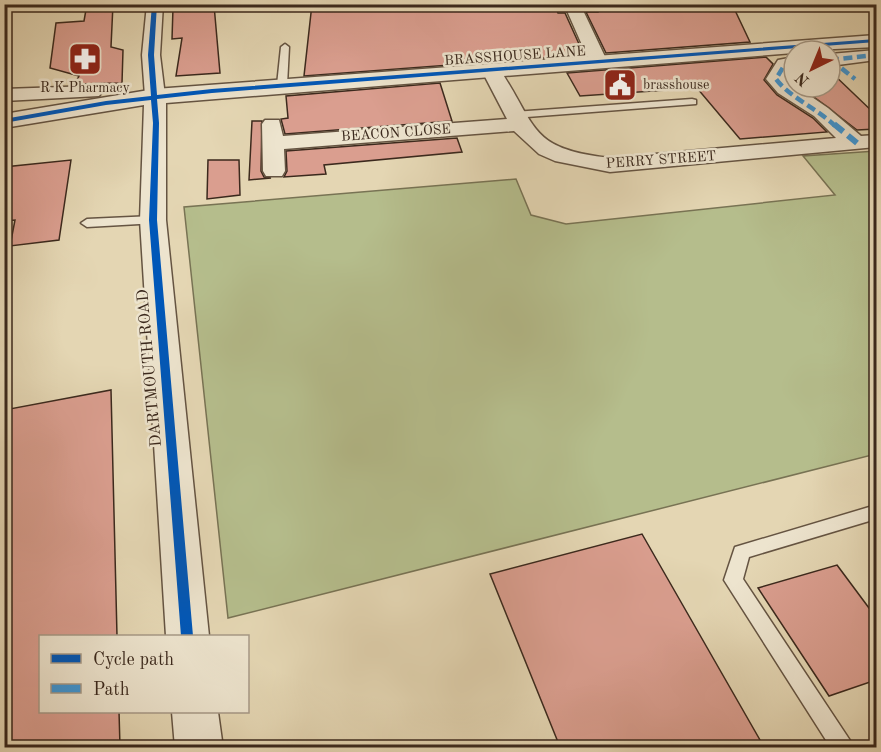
<svg xmlns="http://www.w3.org/2000/svg" width="881" height="752" viewBox="0 0 881 752" font-family="'Old Standard TT',serif">
<style>
.green{fill:#b5bd8c;stroke:#787354;stroke-width:1.5}
.building{fill:#da9e8f;stroke:#3b291d;stroke-width:1.5}
.lines{fill:none;stroke-linecap:round;stroke-linejoin:round}
.service-casing{stroke:#655442;stroke-width:3}
.minor-casing{stroke:#655442;stroke-width:3}
.tertiary-casing{stroke:#655442;stroke-width:3}
.service{fill:#ede4ce;fill-rule:evenodd}
.minor{fill:#ede4ce;fill-rule:evenodd}
.tertiary{fill:#ede4ce;fill-rule:evenodd}
.quiet-far1{stroke:#3e96d5;stroke-width:4.5;stroke-dasharray:9 4.5;stroke-linecap:butt}
.quiet{stroke:#3e96d5;stroke-width:6;stroke-dasharray:12 6;stroke-linecap:butt}
.cycleway-casing{stroke:#ede4ce;stroke-width:4}
.cycleway{fill:#0057b8;fill-rule:evenodd}
.labels{text-anchor:middle;dominant-baseline:central;stroke-width:5;stroke-linejoin:round;paint-order:stroke}
.far-street-label{font-size:14px;fill:#3b291d;stroke:#ede4ce}
.far-poi-label{font-size:14px;fill:#3b291d;stroke:#ede4ce;text-anchor:start}
.street-label{font-size:16px;fill:#3b291d;stroke:#ede4ce}
</style>
<rect width="100%" height="100%" fill="#e4d6b3"/>
<filter id="stains"><feTurbulence type="fractalNoise" baseFrequency=".00333" numOctaves="4"/><feColorMatrix values="0 0 0 0 .2 0 0 0 0 .09 0 0 0 0 .02 0 0 0 .5 -.17"/></filter>
<radialGradient id="worn" r=".72"><stop offset=".6" stop-color="#630" stop-opacity="0"/><stop offset="1" stop-color="#630" stop-opacity=".3"/></radialGradient>
<path class="green" d="M876 151V454L228 618 184 207 516 179 531 215 566 224 835 195 803 156Z"/>
<path class="building" d="M87 4H113L111 47 123 50 122 83 75 84 79 76 50 68 56 23 84 21Z
M312 4H554L558 13H565L584 55 304 76Z
M597 4H732L750 42 606 53 586 12H598Z
M214 5 220 73 176 76 182 38 172 39 173 8Z
M766 57 773 64 764 80 777 95 813 118 827 132 740 139 697 88 580 96 567 73Z
M830 71 876 115V129L857 130 801 87H830Z
M440 83 452 121 285 134 281 119 288 118 286 96Z
M252 121H262L261 171 264 177 271 178 249 180Z
M457 138 462 152 324 165 326 174 284 177 287 171 286 151Z
M71 160 59 240 10 246 15 220 4 221V167Z
M208 160H239L240 195 207 199Z
M111 390 117 636H40V711H119L120 747H4V410Z
M642 534 764 747H560L490 574Z
M837 565 869 608 876 605V680L829 696 758 588Z"/>
<g class="lines">
<defs>
<path id="service" d="M285 44 289 47 287 85 282 88 277 85 281 47Z
M692 99 696 100V104L514 118 509 115 514 112Z
M153 216 159 220 157 223 87 227 81 223 87 219Z
M876 505V519L749 557 743 579 855 748H831L724 580 735 547Z"/>
<path id="minor" d="M147 4H163L160 55 165 96 162 100H148L145 96 142 55Z
M564 4H580L608 63 606 67H592L590 63Z
M876 50V60L830 66V54Z
M794 57V69L787 80 828 108 861 136 876 135V147L610 172 555 161 539 154 514 131 284 149 285 171 282 176H266L263 171 262 124 265 120H279L283 136 507 119 482 71 491 65 498 67C538 126 527 149 610 158L836 138 814 116 778 93 766 79 778 60Z
M92 86 99 88 102 92 99 96 4 101V89Z"/>
<path id="tertiary" d="M876 35V47L794 51V53L166 103V220L209 636H166L140 220 144 105 4 128V114L155 89Z
M172 712H218L223 748H175Z"/>
</defs>
<use href="#service" class="service-casing"/>
<use href="#minor" class="minor-casing"/>
<use href="#tertiary" class="tertiary-casing"/>
<use href="#service" class="service"/>
<use href="#minor" class="minor"/>
<use href="#tertiary" class="tertiary"/>
<path class="quiet-far1" d="M830 60 876 55
M831 60 855 79
M794 63 785 64 776 79C790 98 817 108 835 126"/>
<path class="quiet" d="M834 124 857 143"/>
<defs>
<path id="cycleway" d="M152 4H157L154 55 157 95 212 89 876 39V42L212 93 157 99 159 123 157 220 193 636H181L149 220 153 123 151 100 106 105 4 123V119L106 101 151 96 148 55Z"/>
</defs>
<use href="#cycleway" class="cycleway-casing"/>
<use href="#cycleway" class="cycleway"/>
</g>
<defs>
<symbol id="pharmacy-square" viewBox="-11 -11 22 22"><rect x="-9" y="-9" width="18" height="18" rx="4" fill="#8f2418" stroke="#ede4ce"/><path d="M-2-6h4v4h4v4h-4v4h-4v-4h-4v-4h4Z" fill="#fff"/></symbol>
<symbol id="civic-square" viewBox="-11 -11 22 22"><rect x="-9" y="-9" width="18" height="18" rx="4" fill="#8f2418" stroke="#ede4ce"/><path d="M-.6-6.5H3V-4.5H.6V-3L4-1V1h2V6H-6V1h2V-1L-.6-3ZM-1.2 2.5V6h2.4V2.5Z" fill="#fff"/></symbol>
</defs>
<g fill-rule="evenodd">
<use href="#pharmacy-square" x="66" y="40" width="38" height="38"/>
<use href="#civic-square" x="601" y="66" width="38" height="38"/>
</g>
<g class="labels">
<g class="far-street-label">
<text transform="translate(515 56) rotate(-4)">BRASSHOUSE LANE</text>
<text transform="translate(396 133) rotate(-4)">BEACON CLOSE</text>
<text transform="translate(661 160) rotate(-4)">PERRY STREET</text>
</g>
<g class="far-poi-label">
<text x="643" y="85">brasshouse</text>
<text x="85" y="88" text-anchor="middle">R K Pharmacy</text>
</g>
<g class="street-label">
<text transform="translate(150 368) rotate(-95)">DARTMOUTH ROAD</text>
</g>
</g>
<rect width="881" height="752" fill="none" stroke="#e4d6b3" stroke-width="24"/>
<rect x="6" y="6" width="869" height="740" fill="none" stroke="#3b291d" stroke-width="3"/>
<rect x="12" y="12" width="857" height="728" fill="none" stroke="#3b291d" stroke-width="1.5"/>
<rect x="39" y="635" width="210" height="78" fill="#ede4ce" stroke="#a69987" stroke-width="1.5"/>
<rect x="51" y="654" width="30" height="9" fill="#0057b8" stroke="#a69987" stroke-width="1.5"/>
<text x="93" y="665" font-size="18" fill="#3b291d">Cycle path</text>
<rect x="51" y="684" width="30" height="9" fill="#3e96d5" stroke="#a69987" stroke-width="1.5"/>
<text x="93" y="695" font-size="18" fill="#3b291d">Path</text>
<g transform="translate(812 69) rotate(223)"><circle r="28" fill="#ede4ce" stroke="#a69987" stroke-width="1.5"/>
<path d="M0-4.5L10 22L0 15L-10 22Z" fill="#8f2418"/>
<text y="-9" font-size="16" font-weight="bold" text-anchor="middle" fill="#3b291d">N</text>
</g>
<rect width="100%" height="100%" filter="url(#stains)"/>
<rect width="100%" height="100%" fill="url(#worn)"/>
</svg>
